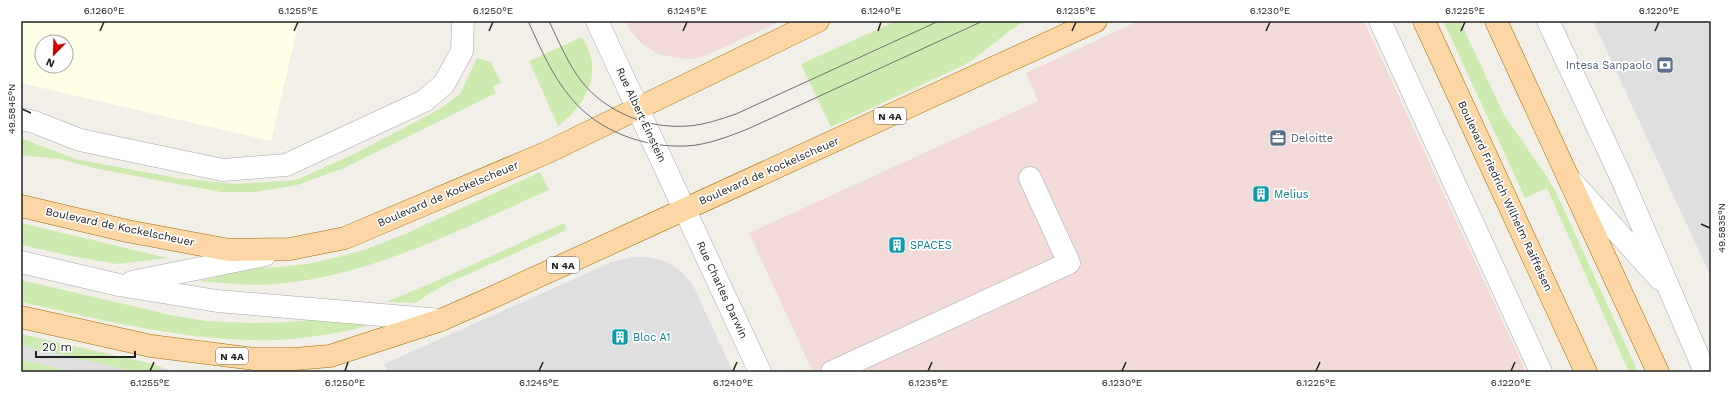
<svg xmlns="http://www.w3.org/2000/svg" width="1732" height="393" viewBox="0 0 1732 393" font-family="'Work Sans',sans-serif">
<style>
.residential{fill:#e0dfdf}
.commercial{fill:#f2dad9}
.education{fill:#ffffe5;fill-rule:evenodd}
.grass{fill:#cdebb0}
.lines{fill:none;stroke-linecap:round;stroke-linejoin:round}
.minor-casing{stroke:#a9a9a9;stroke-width:23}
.major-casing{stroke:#a06b00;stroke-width:23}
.minor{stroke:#fff;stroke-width:22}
.major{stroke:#fcd6a4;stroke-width:22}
.tram{stroke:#707070;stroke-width:1}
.ticks{fill:none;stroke:#222;stroke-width:1.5}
.labels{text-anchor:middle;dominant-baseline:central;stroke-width:3.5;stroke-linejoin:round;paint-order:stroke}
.shield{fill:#fff;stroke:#646464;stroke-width:1}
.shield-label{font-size:10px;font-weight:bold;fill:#222}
.service-label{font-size:11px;fill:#4e5e75;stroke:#fff;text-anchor:end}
.street-label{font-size:11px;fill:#222;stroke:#fff}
.culture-label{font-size:11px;fill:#0d838f;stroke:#fff;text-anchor:start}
.neatline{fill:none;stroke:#222;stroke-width:1.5}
.ticks-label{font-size:10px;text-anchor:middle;fill:#222}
</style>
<rect width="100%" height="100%" fill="#f2efe9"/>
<path class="residential" d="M1593 21H1711V277Z
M634 257H649L667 262 682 272 693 285 733 372H388L384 364 614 261Z
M21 334 148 363 177 372H21Z"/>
<path class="commercial" d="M625 21H781L705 56 693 59 676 58 656 53 641 43 630 30Z
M1138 21H1364L1526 372H813L749 233 1038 101 1026 73Z"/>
<path class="education" d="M21 21H299L271 141 21 83ZM42 42H66V66H42Z"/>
<path class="grass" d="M896 21H1025C1003 33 986 52 964 65L831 127 801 64Z
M1443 21H1460L1504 115 1547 177 1556 192 1638 372H1629L1547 188 1525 198Z
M582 37C585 43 588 48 590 54 599 83 580 110 558 126L529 61Z
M477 58 491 62 501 83 493 86 496 93 344 168 297 185 255 192H221L98 169 60 159 21 155V138L75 159 177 178 235 184 296 180 354 154 438 110 460 94Z
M540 172 549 190C460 229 373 276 275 284 250 286 224 283 199 281L251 268 279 267 313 263 364 250 405 234Z
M21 223 168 258 117 264 71 256 21 245Z
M564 223 567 230 448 283 432 292 415 303 386 302 439 280Z
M21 280 171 315 206 321 251 323 290 322 318 319 374 323C353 331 331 334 309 337 298 338 287 340 276 340 193 343 102 320 21 302Z
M21 334 148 363 161 367 159 372H135L21 345Z
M21 360 74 372H21Z"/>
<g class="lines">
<defs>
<path id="minor" d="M597 21 760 372
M1380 21 1541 372
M1548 21 1622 179 1705 372
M21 119 34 122 80 140 223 170 286 165 424 101 444 84 462 51 463 21
M1573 183 1660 279
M21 262 119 285 217 301 441 320
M132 282 265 255
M832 372 1069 263 1030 178"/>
<path id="major" d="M1424 21 1586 372
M1496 21 1658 372
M21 206 127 231 229 250 290 249 345 238 548 152 818 21
M21 317 151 346 255 359H294L330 356 441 320 491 298 1096 21"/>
</defs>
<use href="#minor" class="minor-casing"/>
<use href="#major" class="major-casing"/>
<use href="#minor" class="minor"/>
<use href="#major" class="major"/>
<path class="tram" d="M528 21C540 47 552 76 571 98 598 131 644 148 686 146 708 145 730 136 750 128L983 21
M549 21C559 42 568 64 582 82 607 113 649 129 688 126 704 125 721 119 736 114L939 21"/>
</g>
<path class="ticks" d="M100 31 104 22M294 31 298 22M489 31 493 22M683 31 687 22M878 31 881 22M1072 31 1076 22M1266 31 1270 22M1461 31 1465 22M1655 31 1659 22M22 109 31 113M1701 224 1710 228M150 371 154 362M345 371 348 362M539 371 543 362M733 371 737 362M928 371 932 362M1122 371 1126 362M1316 371 1320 362M1511 371 1515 362"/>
<defs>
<symbol id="bank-square" viewBox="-11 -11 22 22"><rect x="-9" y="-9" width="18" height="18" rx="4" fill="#5c6f8a" stroke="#fff"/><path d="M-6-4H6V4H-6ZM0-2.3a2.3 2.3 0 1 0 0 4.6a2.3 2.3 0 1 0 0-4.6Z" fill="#fff"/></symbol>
<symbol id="office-square" viewBox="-11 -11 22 22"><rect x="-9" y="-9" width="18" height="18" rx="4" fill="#5c6f8a" stroke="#fff"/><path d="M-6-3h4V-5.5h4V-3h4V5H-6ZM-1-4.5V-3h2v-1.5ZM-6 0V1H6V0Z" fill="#fff"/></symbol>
<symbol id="building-square" viewBox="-11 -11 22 22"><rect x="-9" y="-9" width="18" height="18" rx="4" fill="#0f9aa8" stroke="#fff"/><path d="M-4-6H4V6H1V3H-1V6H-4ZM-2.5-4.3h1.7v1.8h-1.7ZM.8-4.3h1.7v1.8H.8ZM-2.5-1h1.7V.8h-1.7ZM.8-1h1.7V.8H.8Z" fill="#fff"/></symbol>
</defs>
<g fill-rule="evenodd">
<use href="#bank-square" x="1655" y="55" width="20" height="20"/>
<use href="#office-square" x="1268" y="128" width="20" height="20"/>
<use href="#building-square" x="1251" y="184" width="20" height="20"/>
<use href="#building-square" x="887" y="235" width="20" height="20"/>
<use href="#building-square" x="610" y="327" width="20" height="20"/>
</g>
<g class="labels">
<g class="shield">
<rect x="874" y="108" width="32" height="16" rx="3"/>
<rect x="547" y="257" width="32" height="16" rx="3"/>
<rect x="216" y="348" width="32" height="16" rx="3"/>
</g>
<g class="shield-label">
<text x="890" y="116">N 4A</text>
<text x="563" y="265">N 4A</text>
<text x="232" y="356">N 4A</text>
</g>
<g class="service-label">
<text x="1652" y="65">Intesa Sanpaolo</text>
<text x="1291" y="138" text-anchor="start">Deloitte</text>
</g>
<g class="street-label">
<text transform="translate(641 115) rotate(65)">Rue Albert Einstein</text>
<text transform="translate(769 171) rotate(-24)">Boulevard de Kockelscheuer</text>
<text transform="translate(448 194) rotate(-23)">Boulevard de Kockelscheuer</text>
<text transform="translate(1505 196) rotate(65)">Boulevard Friedrich Wilhelm Raiffeisen</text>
<text transform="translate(120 227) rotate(12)">Boulevard de Kockelscheuer</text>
<text transform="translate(722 290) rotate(65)">Rue Charles Darwin</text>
</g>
<g class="culture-label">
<text x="1274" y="194">Melius</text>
<text x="910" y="245">SPACES</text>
<text x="633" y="337">Bloc A1</text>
</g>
</g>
<rect width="1732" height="393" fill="none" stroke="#ffffff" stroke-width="44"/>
<g transform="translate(54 54) rotate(203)"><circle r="19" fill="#ffffff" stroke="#a7a7a7"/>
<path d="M0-3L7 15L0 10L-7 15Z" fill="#d40000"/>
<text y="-6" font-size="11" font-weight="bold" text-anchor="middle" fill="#222222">N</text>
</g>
<path d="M36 351v6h99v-6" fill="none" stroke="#222222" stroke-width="2"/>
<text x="42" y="351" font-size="12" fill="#222222" stroke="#ffffff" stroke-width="3" paint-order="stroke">20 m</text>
<rect x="22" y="22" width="1688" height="349" class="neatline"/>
<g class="ticks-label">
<text x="104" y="14">6.1260°E</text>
<text x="298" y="14">6.1255°E</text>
<text x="493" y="14">6.1250°E</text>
<text x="687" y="14">6.1245°E</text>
<text x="881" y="14">6.1240°E</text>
<text x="1076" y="14">6.1235°E</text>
<text x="1270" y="14">6.1230°E</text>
<text x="1465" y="14">6.1225°E</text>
<text x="1659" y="14">6.1220°E</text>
<text transform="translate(11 109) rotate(-90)" y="4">49.5845°N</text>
<text transform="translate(1721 228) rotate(-90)" y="4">49.5835°N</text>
<text x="150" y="386">6.1255°E</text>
<text x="345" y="386">6.1250°E</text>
<text x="539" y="386">6.1245°E</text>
<text x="733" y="386">6.1240°E</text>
<text x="928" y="386">6.1235°E</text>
<text x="1122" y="386">6.1230°E</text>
<text x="1316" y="386">6.1225°E</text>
<text x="1511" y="386">6.1220°E</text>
</g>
</svg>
